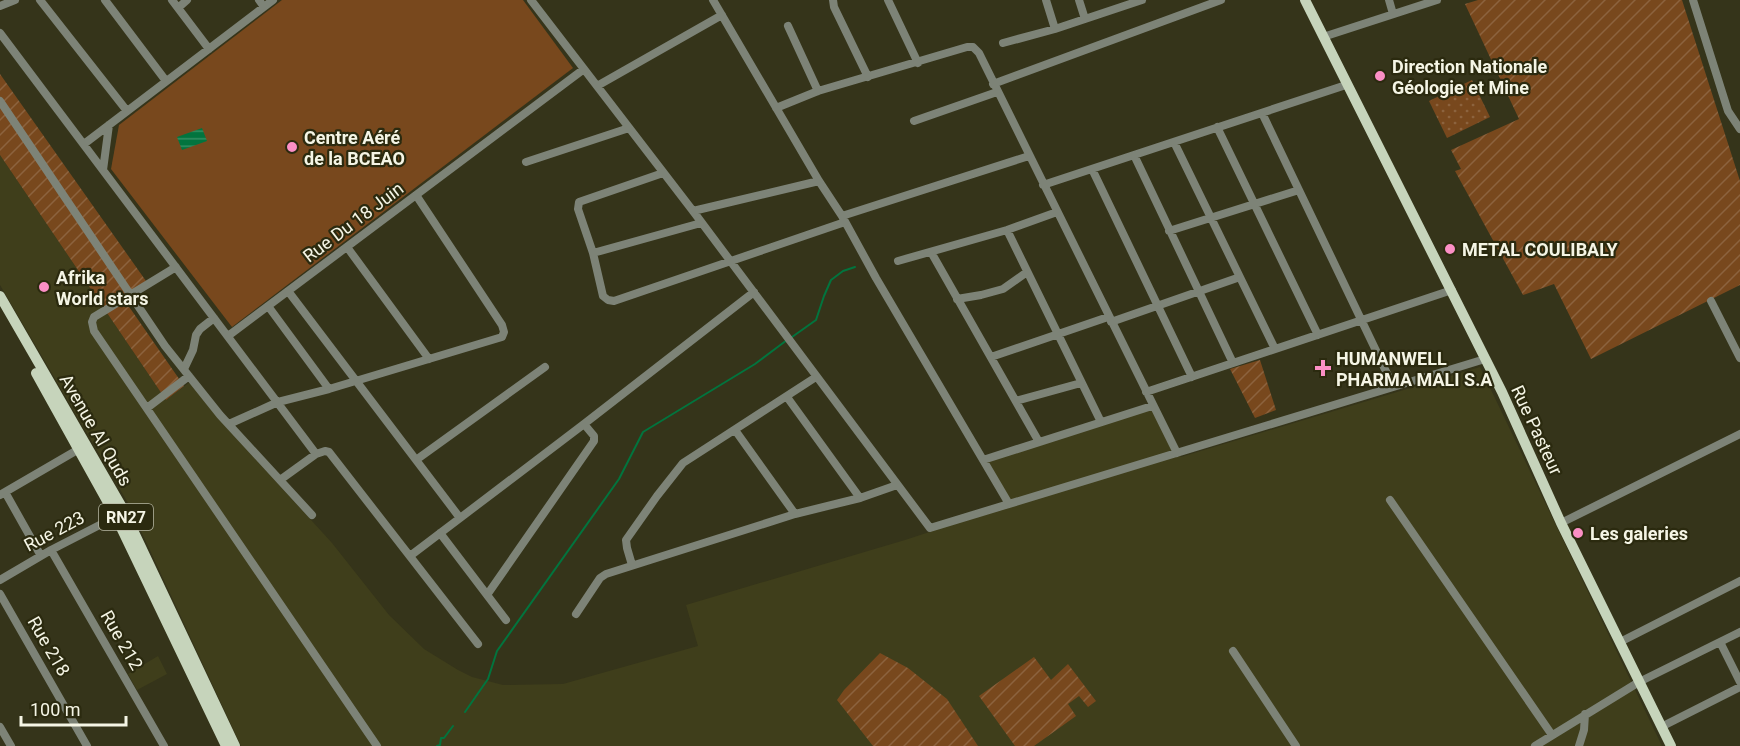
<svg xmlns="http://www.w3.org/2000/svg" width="1740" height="746" viewBox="0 0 1740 746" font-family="Roboto,sans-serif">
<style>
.built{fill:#3f3e1b}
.park{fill:url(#park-dots)}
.garden{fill:url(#garden-furrows)}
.pitch{fill:#78481d}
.water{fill:url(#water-rules)}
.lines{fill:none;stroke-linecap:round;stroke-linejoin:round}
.stream{stroke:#02743e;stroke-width:2}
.minor{stroke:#7d8377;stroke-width:8}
.major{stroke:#c6d4bb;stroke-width:10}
.poi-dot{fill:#fb8fc5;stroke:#2b2a0f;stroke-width:2}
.labels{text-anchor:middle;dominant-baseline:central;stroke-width:4.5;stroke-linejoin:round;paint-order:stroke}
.shield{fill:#2b2a0f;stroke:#b8b8a5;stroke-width:1.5}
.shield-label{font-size:16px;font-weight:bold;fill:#f5f5e5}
.poi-label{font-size:18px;font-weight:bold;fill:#f5f5e5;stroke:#2b2a0f;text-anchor:start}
.street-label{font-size:18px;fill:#f5f5e5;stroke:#2b2a0f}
</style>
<defs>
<pattern id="park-dots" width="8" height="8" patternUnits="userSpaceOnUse" patternTransform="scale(1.5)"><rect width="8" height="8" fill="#78481d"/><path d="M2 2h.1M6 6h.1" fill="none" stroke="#8c633e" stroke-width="1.8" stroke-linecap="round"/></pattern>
<pattern id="garden-furrows" width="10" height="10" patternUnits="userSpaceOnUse" patternTransform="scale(1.5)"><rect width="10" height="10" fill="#78481d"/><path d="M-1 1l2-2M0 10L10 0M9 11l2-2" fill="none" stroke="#8c633e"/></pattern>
<pattern id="water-rules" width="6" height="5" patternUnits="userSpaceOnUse" patternTransform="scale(1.5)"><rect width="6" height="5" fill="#02743e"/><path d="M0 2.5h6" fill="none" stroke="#348f63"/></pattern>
</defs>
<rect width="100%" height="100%" fill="#35341a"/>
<path class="built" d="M0 155 166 400 190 382 218 418 332 543 389 615 424 649 458 670 472 677 503 685 563 684 698 646 686 605 905 540 1009 506 981 460 1155 406 1181 457 1480 367 1662 746H241L128 503 0 285Z
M158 656 167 674 137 690 128 674Z"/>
<path class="park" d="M1472 80 1490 117 1447 138 1429 101Z"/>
<path class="garden" d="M1478 0H1682L1740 181V285L1591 359 1554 284 1523 295 1455 171 1461 169 1451 150 1519 119 1465 4Z
M0 74 146 281 123 298 184 386 166 400 0 155Z
M1260 360 1276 410 1255 418 1230 369Z
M880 653 908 668 947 699 978 746H873L837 700 844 690Z
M1034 657 1051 680 1068 664 1096 701 1088 707 1079 696 1068 704 1076 716 1034 746H1015L979 696Z"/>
<path class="pitch" d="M282 0H523L573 68 232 327 111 169 119 125Z"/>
<path class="water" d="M202 128 207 141 182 150 177 137Z"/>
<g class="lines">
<path class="stream" d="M792 337 816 320 824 296 831 280 843 271 855 267
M465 712 488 679 497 651 619 479 643 432 755 364 787 340
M437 746 440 745 441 738H444L453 726"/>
<path class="minor" d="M40 0 127 111
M105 0 166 81
M172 0 209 49
M259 0 264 7
M531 0 693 211 930 528 1485 359
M713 0 819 181 842 216 876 278 1009 504
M833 0 834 7 868 77
M888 0 918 63
M1046 0 1055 29
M1079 0 1085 19
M1389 0 1393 14
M1693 0 1728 111 1740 129
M0 6 15 0
M178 8 187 0
M788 26 818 91
M0 33 316 454
M1323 37 1437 0
M1003 43 1055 29 1142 0
M993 84 1221 0
M597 86 722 15
M0 101 165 346 220 415 312 515
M776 108 818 91 967 47H973L979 53 1177 453
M1262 113 1393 386
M914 121 997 92
M1217 127 1318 335
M1174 142 1275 349
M84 144 273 0
M1134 155 1233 363
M526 162 629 128
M1092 169 1192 377
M103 170 109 125
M663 173 579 202 578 209 593 253 603 296 608 300 614 301 845 222
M1043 185 1346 85
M693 211 819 181
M842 216 1029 156
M1007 230 1101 422
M1169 231 1299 190
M347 247 429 359
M931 252 1039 442
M593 253 701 223
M898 261 1007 230 1057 212
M176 267 94 317 92 322 94 331 377 746
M288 291 460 518
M957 299 981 295 1003 289 1027 272
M1711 301 1740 358
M268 306 329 389
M1111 322 1240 277
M228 336 584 69
M991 357 1108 317
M184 369 193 350 196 335 200 329 214 318
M1146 392 1452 290
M787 397 860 498 897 485
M1016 401 1081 383
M147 408 189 376
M229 424 278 402 329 389 502 337 504 332 502 325 416 195
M735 430 795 514 860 498
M416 460 545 367
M983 460 1152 406
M280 480 316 454 325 451 329 452 478 644
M5 492 41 556
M0 495 79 449
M1390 500 1552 735
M1561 523 1740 434
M440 533 506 620
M51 550 164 746
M410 556 584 424 754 292
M632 565 627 548 626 540 657 496 683 463 816 377
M0 580 51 550 121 514
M0 594 87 746
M487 595 594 441V436L584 424
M576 614 600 578 606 574 795 514
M1620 642 1740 581
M1720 642 1740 682
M1233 651 1296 746
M0 727 11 746
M1661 727 1740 687
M1535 746 1639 682 1740 632
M1579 746 1584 730 1585 714"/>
<path class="major" d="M1305 0 1502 392 1561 523 1671 746
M0 296 123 509 235 746
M36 373 116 517 226 746"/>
</g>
<g class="poi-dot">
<circle cx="1380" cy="76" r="6"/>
<circle cx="292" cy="147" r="6"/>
<circle cx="1450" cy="249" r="6"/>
<circle cx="44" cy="287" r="6"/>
<path d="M1320 359h6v6h6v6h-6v6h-6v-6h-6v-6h6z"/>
<circle cx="1578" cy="533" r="6"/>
</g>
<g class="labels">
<rect class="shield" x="99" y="504" width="54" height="26" rx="4.5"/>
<g class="shield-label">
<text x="126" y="517">RN27</text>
</g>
<g class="poi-label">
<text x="1392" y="66">Direction Nationale<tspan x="1392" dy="21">Géologie et Mine</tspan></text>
<text x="304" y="137">Centre Aéré<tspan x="304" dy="21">de la BCEAO</tspan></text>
<text x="1462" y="249">METAL COULIBALY</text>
<text x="56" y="277">Afrika<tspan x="56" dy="21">World stars</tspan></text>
<text x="1336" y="358">HUMANWELL<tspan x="1336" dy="21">PHARMA MALI S.A</tspan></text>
<text x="1590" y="533">Les galeries</text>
</g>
<g class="street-label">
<text transform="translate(353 222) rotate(-37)">Rue Du 18 Juin</text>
<text transform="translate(96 430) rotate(60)">Avenue Al Quds</text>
<text transform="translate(1537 430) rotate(65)">Rue Pasteur</text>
<text transform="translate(54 531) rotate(-28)">Rue 223</text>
<text transform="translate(122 640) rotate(60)">Rue 212</text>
<text transform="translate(49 646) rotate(60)">Rue 218</text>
</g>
</g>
<path d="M21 716v9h105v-9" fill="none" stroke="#f5f5e5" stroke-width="3"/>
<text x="30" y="716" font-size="18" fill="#f5f5e5" stroke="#2b2a0f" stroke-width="4.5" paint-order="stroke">100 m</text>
</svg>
